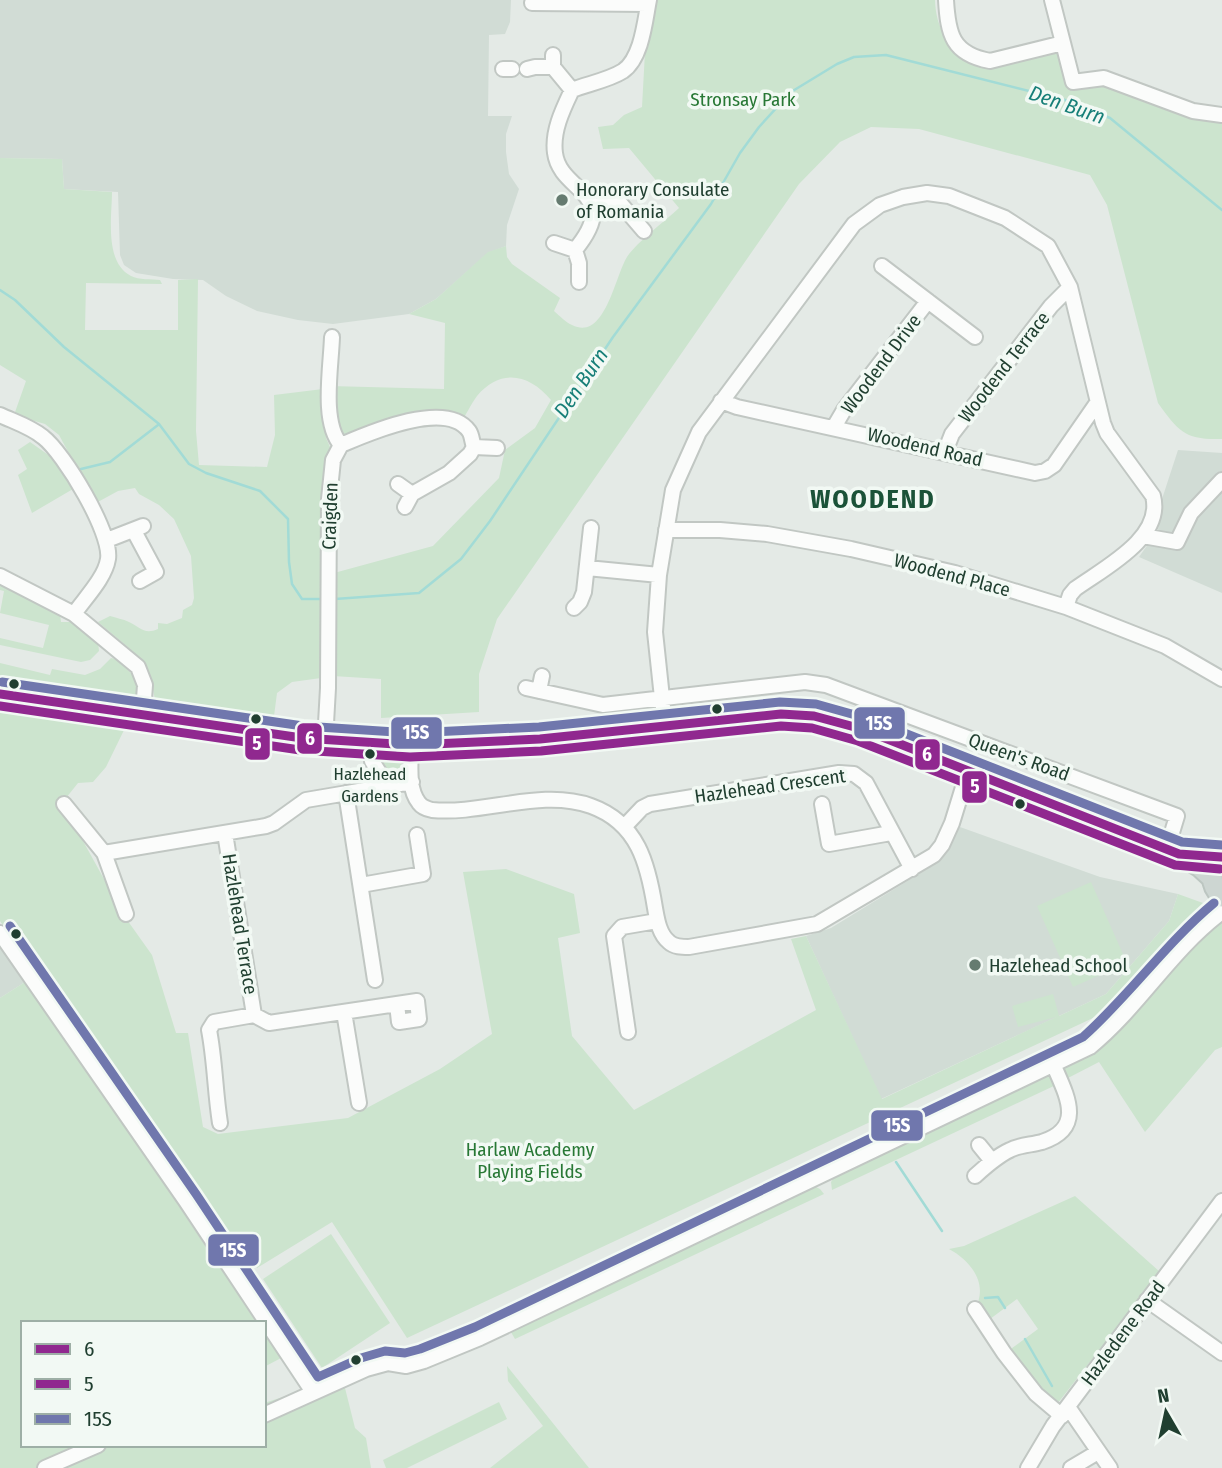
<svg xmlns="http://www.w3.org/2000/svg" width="1222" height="1468" viewBox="0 0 1222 1468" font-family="'Fira Sans Condensed',sans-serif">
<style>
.built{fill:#d1dcd5}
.green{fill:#cce4ce}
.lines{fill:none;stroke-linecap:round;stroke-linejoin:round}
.stream{stroke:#a2dbd6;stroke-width:2.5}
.minor-casing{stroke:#c1c7c3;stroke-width:18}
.major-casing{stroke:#bcc6c1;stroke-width:23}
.minor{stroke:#fbfcfb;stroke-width:14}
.major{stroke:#cdd6d2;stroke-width:19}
.bus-1-casing{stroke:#f2f9f4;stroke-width:14}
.bus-2-casing{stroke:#f2f9f4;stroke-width:14}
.bus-3-casing{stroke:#f2f9f4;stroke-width:14}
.bus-1{stroke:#90288f;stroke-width:9}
.bus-2{stroke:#90288f;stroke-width:9}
.bus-3{stroke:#7077ad;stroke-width:9}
.poi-dot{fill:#657b70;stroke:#f2f9f4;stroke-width:2.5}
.bus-dot{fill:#203f30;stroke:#f2f9f4;stroke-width:2.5}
.labels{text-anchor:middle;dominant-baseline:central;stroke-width:7;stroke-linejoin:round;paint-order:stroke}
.bus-label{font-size:17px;fill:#203f30;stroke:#f2f9f4}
.park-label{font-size:19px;fill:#287835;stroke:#f2f9f4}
.poi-label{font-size:19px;fill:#203f30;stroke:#f2f9f4;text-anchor:start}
.street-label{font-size:19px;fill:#203f30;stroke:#f2f9f4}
.water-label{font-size:21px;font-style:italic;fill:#177f78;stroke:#f2f9f4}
.district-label{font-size:26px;font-weight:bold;letter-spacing:2px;fill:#1b5238;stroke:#f2f9f4}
.line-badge{stroke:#f2f9f4;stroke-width:2.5}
.badge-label{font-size:19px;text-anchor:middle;font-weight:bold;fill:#fff}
</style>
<rect width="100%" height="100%" fill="#e4eae6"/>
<path class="built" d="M0 0H511L510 22 505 34 489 35 488 116H512L506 134V152L509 174 519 189 507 225 506 246 488 253 436 299 409 314 333 324 298 320 257 311 226 296 203 280 173 279 136 273 124 265 120 255 118 192 64 189 62 159 0 158Z
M1178 450 1222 453V593L1139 557 1158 530 1162 499Z
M960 827 1100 877 1178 894 1169 921 1106 994 881 1099 806 936 831 928 940 861Z
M0 945 25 982 0 998Z"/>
<path class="green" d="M656 0H935C936 30 948 44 972 60L1057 46 1066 86 1104 83 1222 117V439C1185 440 1179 432 1158 403L1107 205 1090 175 919 129 871 127 840 142 799 184 497 619 479 674V712L381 718V679L333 676 334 573 433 546 499 478 505 450 535 428 551 400C529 374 501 368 477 396 471 404 466 415 460 424L422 418 341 445 330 386 444 389 445 323 409 314 436 299 488 252 506 246 507 257 512 264 560 298 554 311C560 316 565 322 572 325 605 342 615 276 627 257 636 243 665 221 679 208L629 148 603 149 598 127 613 125 624 115 642 107 645 52Z
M0 158 62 159 64 189 112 192C112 217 104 262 131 276 139 280 151 279 160 280L162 284 86 283 85 330H178V280L198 279 196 431 199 465 267 467 275 435 274 395 323 389 326 438 330 447 320 501 321 678 292 682 277 693 273 724 156 705 150 674 129 648 98 622 110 616C116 618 123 619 129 622 140 627 144 635 158 629V623L167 624 182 618 183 610 192 605 194 598 191 556 174 519 159 505 139 494 135 488 118 491 96 503 59 435 45 424 14 415 26 381 0 365Z
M30 442 57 461 73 489 32 513 18 475 27 469 18 450Z
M0 585 56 611 60 614 61 622H71L98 642 99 651 90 660 81 662 0 645V638L43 648 49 625 0 613 4 591 0 590Z
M111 658 116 659 135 677 137 694 133 699 86 693 85 689 0 680V663L50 675 52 669 85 675 100 669Z
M0 705 134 721 125 728 106 767 93 782 78 783 62 803 125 917 152 955 176 1033H188L203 1127 218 1134 348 1118 440 1069 492 1034 463 872 506 869 574 894 580 933 558 938 572 1036 634 1110 816 1010 791 939 806 936 882 1099 1056 1017 1018 1027 1012 1006 1053 994 1059 1016 1106 994 1169 921 1178 894 1203 903 1194 921 1123 1004 407 1338 332 1222 257 1268 234 1233 219 1240 0 921Z
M386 755 400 757 404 761V771L401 777H392L381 759Z
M1091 882 1127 963 1073 987 1037 906Z
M1222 913V1047L1215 1050 1145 1132 1099 1062 1068 1078 1062 1066Z
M25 982 191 1218 188 1220 259 1323H23V1445H264V1403L305 1390 344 1384 355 1428 366 1438 371 1468H0V998Z
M1048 1072 1056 1085 832 1190 831 1182 837 1173Z
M814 1186 820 1189 824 1194 515 1339 508 1327Z
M1075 1196 1160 1272 1054 1408 1008 1351 1038 1329 1017 1299 986 1322 975 1309C989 1284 971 1261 949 1249L964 1246Z
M331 1234 390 1323 322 1368 263 1279Z
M264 1330 283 1357 264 1367Z
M507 1366 589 1468H490L543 1426 508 1381Z
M499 1402 507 1419 407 1468H386L383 1460Z"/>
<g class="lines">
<path class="stream" d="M0 290 15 300 64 347 159 424 189 464 206 473 260 491 288 519 289 562 292 584 302 599H325
M81 469 110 462 158 425
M335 599 419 593 461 559 490 521 613 337 711 204 740 153 759 127 791 92 837 64 854 57 886 55 1065 100 1110 118 1222 210
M896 1162 942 1231
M985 1298 998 1297 1005 1308
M1025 1339 1052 1386"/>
<defs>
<path id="minor" d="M946 0C948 34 952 54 990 61L1063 43
M1052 0 1073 82 1104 78 1193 111 1222 115
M532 3 648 4
M553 55V67L572 90
M503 69H512
M527 69 535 67H553
M592 206 620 203 644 231
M554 243 575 250
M882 266 975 337
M579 282V263L575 250C623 192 560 193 555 153 552 131 563 109 572 90 587 84 609 80 623 71 642 58 645 20 649 0
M332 337C331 368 321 422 341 445
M721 401 737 407 1035 473 1045 471 1054 465 1097 403
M0 415C15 422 31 427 43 437 64 453 112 533 108 559 105 578 85 598 74 614
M834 427 844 410 928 301
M474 447 497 448
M945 452 952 434 1051 306 1070 287
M398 484 412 494
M666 530H720L767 534 851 549 955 573 1066 607 1165 646 1222 679
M134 531 156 572 140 581
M1143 536 1177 542 1191 513 1222 480
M107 540 143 526
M587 568 659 575
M0 576 74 614 138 667 145 685 143 713
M574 608 580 602 584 592 591 528
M526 688 603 705 805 682 826 685 1177 816 1167 849
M539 691 542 676
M665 726 655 632 659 575 673 490 699 432 854 224 880 205 903 197 927 193 949 196 1005 218 1048 246 1070 287 1103 423 1107 433 1153 496C1164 538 1104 568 1075 589L1070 595 1066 607
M325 741 328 688 329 499 333 460 341 445C369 433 446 399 469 431 472 435 472 442 474 447L470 454 449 473 412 494 405 507
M369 744 372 761 387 785
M411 745C411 763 407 788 419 803 422 807 427 809 432 810 484 815 541 788 591 806 638 823 648 864 655 908 657 919 659 934 669 942 674 947 682 947 689 947L817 924 934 855 942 845 952 823 968 771
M346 793 375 980
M64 804 104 853 126 914
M822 804 829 844 891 833
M624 827 642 808 650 804 839 773 854 774 866 783 912 869
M225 833 254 1015
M104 853 266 826 274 823 306 800 412 782
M361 885 423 874 417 835
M0 933 186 1201 313 1392
M344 1012 359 1103
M628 1032 614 936 622 927 657 921
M220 1123C215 1091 215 1061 209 1030L214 1022 254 1015 269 1023 417 1001 419 1019 399 1022 397 1004
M979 1145 992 1161
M975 1176C986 1166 997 1156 1010 1150 1019 1145 1031 1145 1042 1142 1085 1128 1067 1096 1054 1066
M1147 1300 1222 1353
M975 1309 1004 1353 1036 1394 1062 1416
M1068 1407 1110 1468
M264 1415 366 1369 388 1363 406 1366 424 1361 480 1338 1090 1047C1139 1007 1171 950 1222 912
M45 1468 98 1445
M1028 1468 1053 1426 1222 1201
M1071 1468 1098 1452"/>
<path id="major" d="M0 694 302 738 411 745 540 739 781 714 814 716 862 729 1179 854 1200 867 1212 878
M1222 857C1209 869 1209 884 1222 897"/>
</defs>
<use href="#minor" class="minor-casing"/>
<use href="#major" class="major-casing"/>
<use href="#minor" class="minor"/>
<use href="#major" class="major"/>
<defs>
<path id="bus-1" d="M0 694 302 738 411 745 540 739 781 714 814 716 862 729 1179 854 1221 857"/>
<path id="bus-2" d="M0 706 300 750 410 757 541 751 781 726 812 728 858 741 1175 865 1220 869"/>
<path id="bus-3" d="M2 682 303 726 411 733 539 727 780 702 816 704 866 718 1182 842 1222 845
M10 926 196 1194 318 1377 361 1358 385 1351 405 1353 420 1349 475 1327 1083 1037C1130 995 1166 943 1214 903"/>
</defs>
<use href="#bus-1" class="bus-1-casing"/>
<use href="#bus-2" class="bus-2-casing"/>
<use href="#bus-3" class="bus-3-casing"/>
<use href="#bus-1" class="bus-1"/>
<use href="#bus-2" class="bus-2"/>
<use href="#bus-3" class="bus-3"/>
</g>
<g class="poi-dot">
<circle cx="562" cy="200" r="7"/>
<circle cx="975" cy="965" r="7"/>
</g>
<g class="bus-dot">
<circle cx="14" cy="684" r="6"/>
<circle cx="717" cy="709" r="6"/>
<circle cx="256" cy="719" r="6"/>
<circle cx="370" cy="754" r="6"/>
<circle cx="1020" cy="804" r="6"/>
<circle cx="16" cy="934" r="6"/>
<circle cx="356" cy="1360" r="6"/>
</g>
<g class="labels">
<g class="bus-label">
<text x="370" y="774">Hazlehead<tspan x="370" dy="22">Gardens</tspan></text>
</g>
<g class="park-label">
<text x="743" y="99">Stronsay Park</text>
<text x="530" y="1149">Harlaw Academy<tspan x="530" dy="22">Playing Fields</tspan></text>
</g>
<g class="poi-label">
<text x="576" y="189">Honorary Consulate<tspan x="576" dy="22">of Romania</tspan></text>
<text x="989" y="965">Hazlehead School</text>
</g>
<g class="street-label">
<text transform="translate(881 364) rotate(-53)">Woodend Drive</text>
<text transform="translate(1004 367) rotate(-52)">Woodend Terrace</text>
<text transform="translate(925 447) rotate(13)">Woodend Road</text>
<text transform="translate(330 516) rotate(-88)">Craigden</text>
<text transform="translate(952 575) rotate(15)">Woodend Place</text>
<text transform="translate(1019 757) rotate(20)">Queen's Road</text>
<text transform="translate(770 786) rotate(-8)">Hazlehead Crescent</text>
<text transform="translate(240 924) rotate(81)">Hazlehead Terrace</text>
<text transform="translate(1123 1333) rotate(-53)">Hazledene Road</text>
</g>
<g class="water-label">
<text transform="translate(1067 105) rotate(19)">Den Burn</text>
<text transform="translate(581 383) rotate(-56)">Den Burn</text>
</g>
<g class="district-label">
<text x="873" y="499">WOODEND</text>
</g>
</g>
<g class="line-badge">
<rect x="853" y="706" width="53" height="34" rx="7" fill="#7077ad"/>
<rect x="390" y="716" width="53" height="34" rx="7" fill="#7077ad"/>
<rect x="296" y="722" width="27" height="33" rx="7" fill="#90288f"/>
<rect x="244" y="727" width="27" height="34" rx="7" fill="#90288f"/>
<rect x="914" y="738" width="27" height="33" rx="7" fill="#90288f"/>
<rect x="961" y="770" width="27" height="34" rx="7" fill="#90288f"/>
<rect x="870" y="1109" width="54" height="33" rx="7" fill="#7077ad"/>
<rect x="207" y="1233" width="53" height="34" rx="7" fill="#7077ad"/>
</g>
<g class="badge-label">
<text x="879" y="730">15S</text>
<text x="416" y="739">15S</text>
<text x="310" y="745">6</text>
<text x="257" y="750">5</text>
<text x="927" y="761">6</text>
<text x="975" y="793">5</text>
<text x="897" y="1132">15S</text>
<text x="233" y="1257">15S</text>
</g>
<rect x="21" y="1321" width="245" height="126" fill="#f2f9f4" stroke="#9eafa6" stroke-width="2"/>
<rect x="35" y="1344" width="35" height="10" fill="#90288f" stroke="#9eafa6" stroke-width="2"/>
<text x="84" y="1356" font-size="21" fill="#203f30">6</text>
<rect x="35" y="1379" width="35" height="10" fill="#90288f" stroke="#9eafa6" stroke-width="2"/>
<text x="84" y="1391" font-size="21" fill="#203f30">5</text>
<rect x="35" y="1414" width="35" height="10" fill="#7077ad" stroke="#9eafa6" stroke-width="2"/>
<text x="84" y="1426" font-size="21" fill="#203f30">15S</text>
<g transform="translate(1166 1412) rotate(351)" stroke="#f2f9f4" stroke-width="5" paint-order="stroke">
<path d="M0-5L12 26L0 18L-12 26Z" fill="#203f30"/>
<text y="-10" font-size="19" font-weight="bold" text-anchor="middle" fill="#203f30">N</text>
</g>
</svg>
